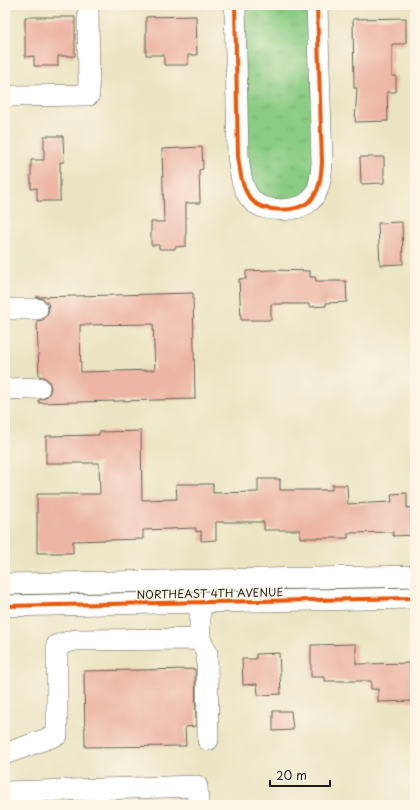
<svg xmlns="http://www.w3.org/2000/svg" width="420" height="810" viewBox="0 0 420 810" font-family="'Playpen Sans',sans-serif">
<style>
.grass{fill:url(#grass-tufts);stroke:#547450}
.building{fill:#ecb5a4;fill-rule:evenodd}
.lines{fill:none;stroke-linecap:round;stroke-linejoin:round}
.minor-casing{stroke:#646256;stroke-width:22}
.minor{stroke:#fff;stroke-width:21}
.cycleway-casing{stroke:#fcf5e5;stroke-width:6}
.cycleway{stroke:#e8590c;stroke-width:4}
.labels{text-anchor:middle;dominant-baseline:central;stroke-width:3;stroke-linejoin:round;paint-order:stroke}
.street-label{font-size:11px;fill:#1c1c1c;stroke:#fcf5e5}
</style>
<defs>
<pattern id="grass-tufts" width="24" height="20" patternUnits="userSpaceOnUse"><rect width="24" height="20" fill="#8bcc84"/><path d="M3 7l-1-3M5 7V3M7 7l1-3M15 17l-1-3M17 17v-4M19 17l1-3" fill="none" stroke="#77af71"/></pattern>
</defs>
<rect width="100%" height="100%" fill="#fcf5e5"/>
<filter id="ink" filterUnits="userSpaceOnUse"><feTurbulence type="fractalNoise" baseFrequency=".025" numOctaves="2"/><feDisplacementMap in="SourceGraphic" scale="8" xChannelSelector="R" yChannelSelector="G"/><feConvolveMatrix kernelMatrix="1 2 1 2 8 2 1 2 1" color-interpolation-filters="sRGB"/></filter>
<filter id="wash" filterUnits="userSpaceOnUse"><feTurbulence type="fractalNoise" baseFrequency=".012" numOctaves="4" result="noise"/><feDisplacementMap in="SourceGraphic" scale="16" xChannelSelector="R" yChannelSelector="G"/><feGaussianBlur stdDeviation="0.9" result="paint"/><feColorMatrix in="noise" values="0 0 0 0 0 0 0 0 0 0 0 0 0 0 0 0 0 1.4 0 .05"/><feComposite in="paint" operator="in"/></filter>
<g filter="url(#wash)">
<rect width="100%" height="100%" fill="#ebe4c3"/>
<path class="grass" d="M244 5H309L315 157 311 186 298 199 277 201 259 196 247 176Z"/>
<g id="blocks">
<path class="building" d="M196 16 197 55H188V65H164V55H146V17Z
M25 17H75V56H58V66H34V56L25 57Z
M406 18V44H392V76H396V92H387L388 121 355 122 357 88H354L353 19Z
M44 136H63L64 162H60V201H37V188L31 189V160H44Z
M202 147 203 169 199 170 200 203H186V246L175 247V249H159V245H151V222H164L162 149Z
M360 157H384V183L361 184Z
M402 222 403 264 380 265 378 223Z
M272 270 310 271V277H315L316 281H346L347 302 326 303V306L309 307V304H271V320H241L239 279H246V271Z
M193 293 195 399 39 403V400L45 398 49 394 51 388 49 381 44 377 39 376 37 321 43 320 47 315 49 309 48 303 43 299 36 297ZM153 324 155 370 81 372 80 325Z
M141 431 142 500 177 499 176 484H213V493L258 492V479H280V490H332V485H347L348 504 392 502 391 494 407 493V508L415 507V535L393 536V532L348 533V538H300V530H264V522H216V540L201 541V531L196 532V528L143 530V539L73 541V553H37V494H100L99 463H46V436L99 435V432Z
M356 644V664L415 663V701L378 702V689H371V681H325V677H311V645Z
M279 653 281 694 258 695 257 684 243 685 242 659H256V654Z
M195 669 196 726 185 727 186 746 85 747 84 671Z
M273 711H291L293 730 273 731Z"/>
</g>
</g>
<g filter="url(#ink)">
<use href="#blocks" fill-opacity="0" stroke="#646256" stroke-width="1"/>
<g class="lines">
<defs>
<path id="minor" d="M235 5 238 156C240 170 241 186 250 198 261 213 296 213 310 201 320 192 321 175 322 163L317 5
M14 96 89 95 88 5
M5 309H37
M5 389 39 388
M5 584 415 576
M5 606 415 598
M200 639 207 653 208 740
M5 754 57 735V645L75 640 200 639V602
M5 792 197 786 198 805"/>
</defs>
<use href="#minor" class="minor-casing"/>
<use href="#minor" class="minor"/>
<defs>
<path id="cycleway" d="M235 5 238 156C240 170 241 186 250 198 261 213 296 213 310 201 320 192 321 175 322 163L317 5
M5 606 415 598"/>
</defs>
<use href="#cycleway" class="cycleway-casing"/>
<use href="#cycleway" class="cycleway"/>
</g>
</g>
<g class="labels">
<g class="street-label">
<text transform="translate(210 593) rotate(-1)">NORTHEAST 4TH AVENUE</text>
</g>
</g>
<rect width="420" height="810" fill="none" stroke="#fcf5e5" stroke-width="20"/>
<path d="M270 780v6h60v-6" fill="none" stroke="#1c1c1c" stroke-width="2"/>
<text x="276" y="780" font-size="12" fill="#1c1c1c" stroke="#fcf5e5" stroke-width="3" paint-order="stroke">20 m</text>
</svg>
